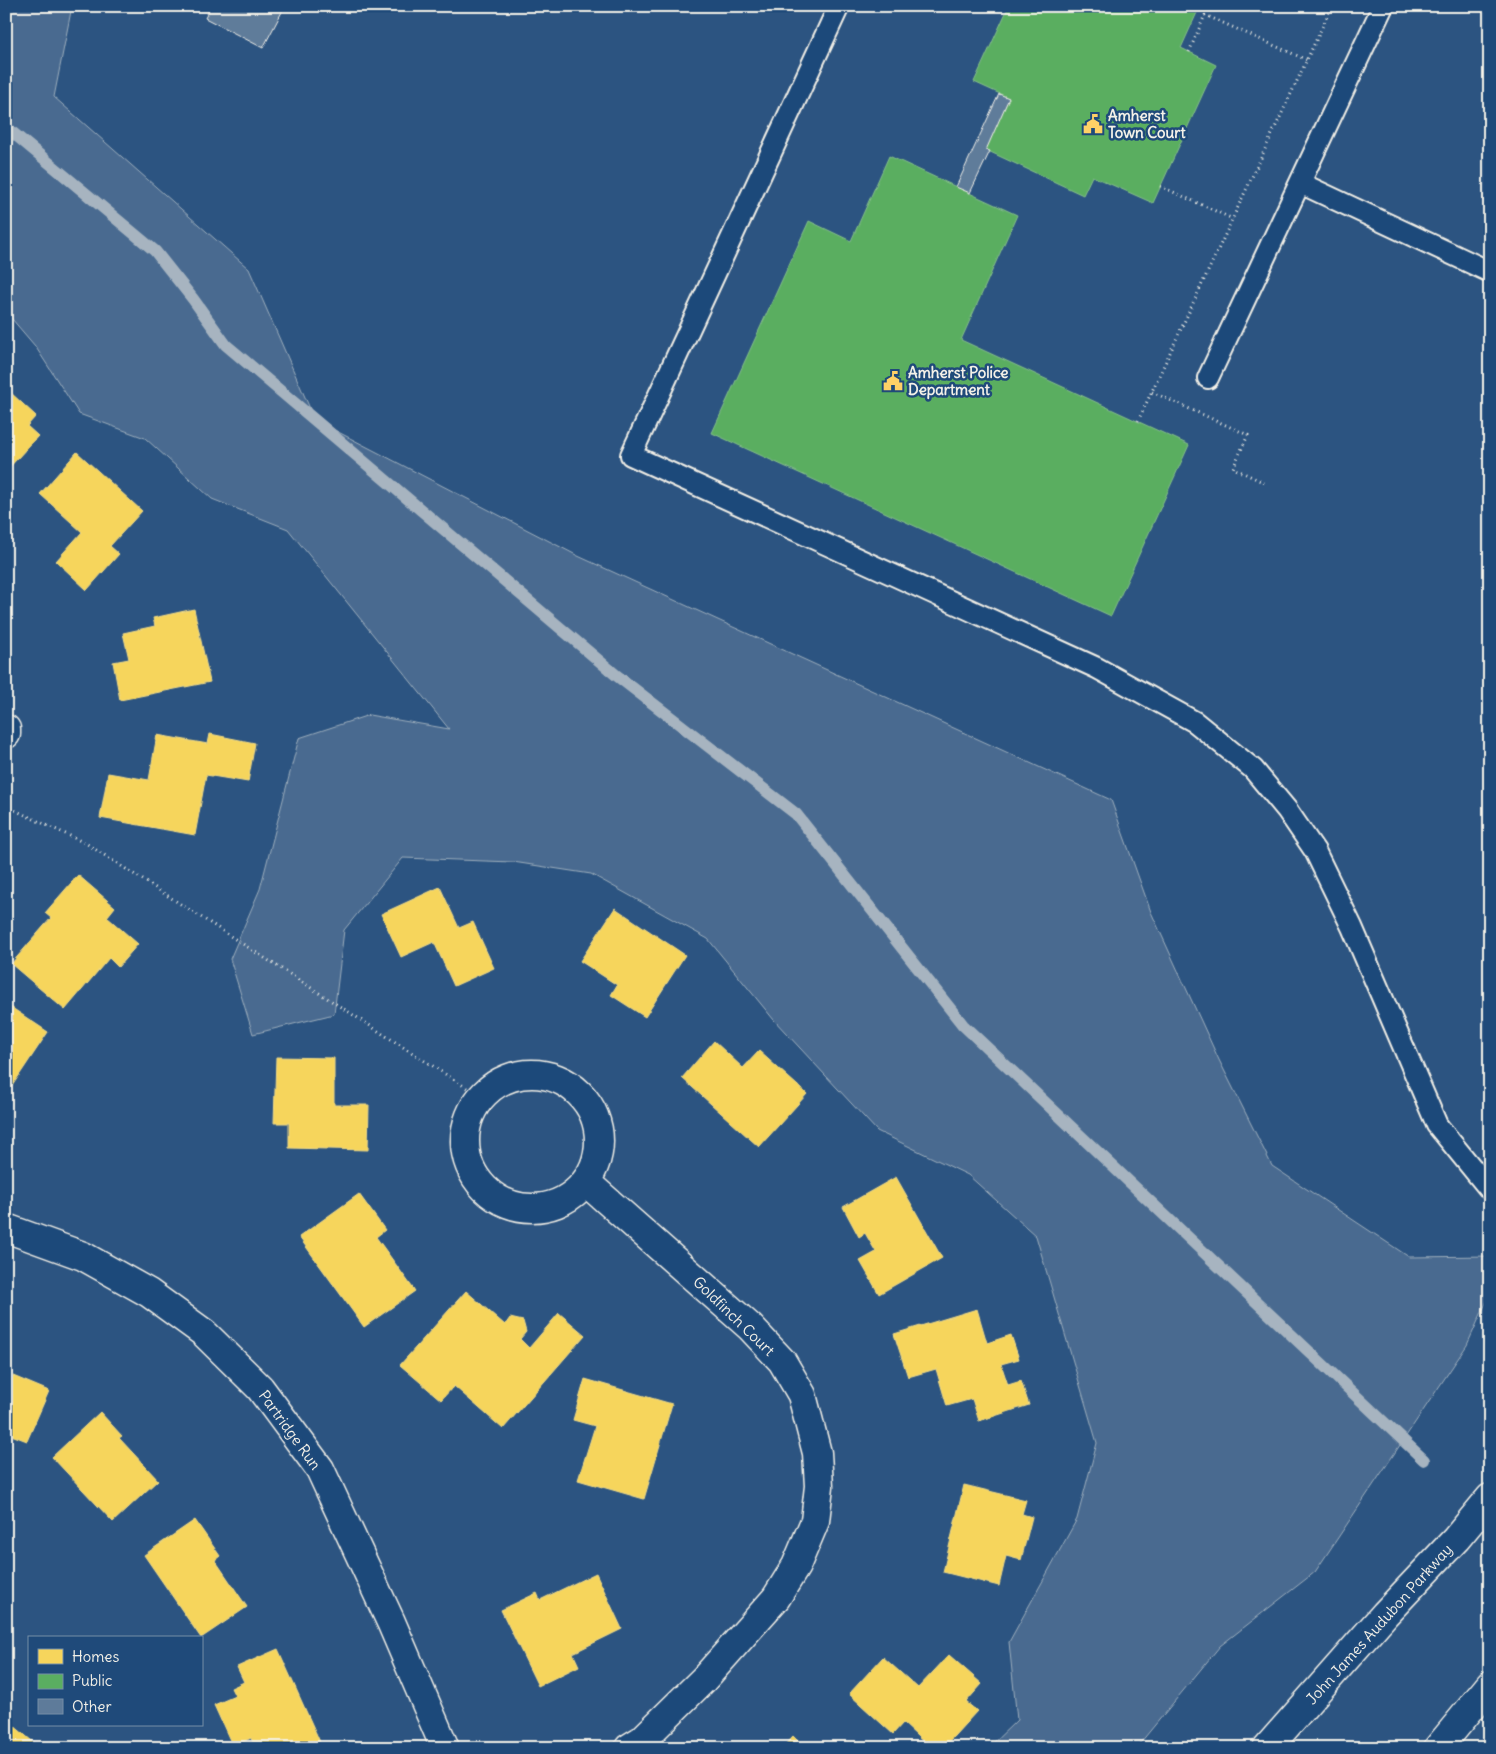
<svg xmlns="http://www.w3.org/2000/svg" width="1496" height="1754" viewBox="0 0 1496 1754" font-family="Delius,sans-serif">
<style>
.green{fill:#496b90;stroke:#9eaebc}
.homes{fill:#f6d55c;stroke:#f5dd86}
.public{fill:#5aae61;stroke:#88c28a}
.lines{fill:none;stroke-linecap:round;stroke-linejoin:round}
.stream{stroke:#a7b4c0;stroke-width:12}
.building{fill:#5e7b9a;stroke:#f4f1e8}
.lane-casing{stroke:#f4f1e8;stroke-width:24}
.street-casing{stroke:#f4f1e8;stroke-width:31}
.secondary-casing{stroke:#f4f1e8;stroke-width:31}
.path{stroke:#f4f1e8;stroke-width:3;stroke-dasharray:1 4;stroke-linecap:butt}
.lane{stroke:#1f4a7a;stroke-width:20}
.street{stroke:#1f4a7a;stroke-width:28}
.secondary{stroke:#1f4a7a;stroke-width:28}
.labels{text-anchor:middle;dominant-baseline:central;stroke-width:5;stroke-linejoin:round;paint-order:stroke}
.poi-label{font-size:15px;font-weight:bold;fill:#f4f1e8;stroke:#1f4a7a;text-anchor:start}
.street-label{font-size:15px;fill:#f4f1e8;stroke:#1f4a7a}
</style>
<rect width="100%" height="100%" fill="#2c5481"/>
<filter id="ink" filterUnits="userSpaceOnUse"><feTurbulence type="fractalNoise" baseFrequency=".02" numOctaves="2"/><feDisplacementMap in="SourceGraphic" scale="10" xChannelSelector="R" yChannelSelector="G"/><feConvolveMatrix kernelMatrix="1 2 1 2 8 2 1 2 1" color-interpolation-filters="sRGB"/></filter>
<g filter="url(#ink)">
<path class="green" d="M6 6H72L54 97 249 269 315 420 578 556 1111 800 1151 912 1219 1060 1272 1166 1409 1257 1490 1256V1294L1467 1345 1315 1572 1220 1646 1136 1748H988L1017 1720 1009 1642 1077 1519 1097 1443 1036 1236 968 1175 877 1131 774 1020 708 939 591 874 513 862 403 858 344 930 334 1014 253 1034 230 959 260 889 299 738 369 715 449 729 288 529 212 499 145 438 79 414 35 346 6 312Z"/>
<path class="homes" d="M10 392 36 416 27 426 38 436 6 471V396Z
M77 452 142 511 110 546 119 554 87 590 56 561 82 532 40 494Z
M194 609 210 682 120 700 113 662 129 659 123 633 155 626 153 618Z
M210 734 255 743 248 782 206 775 195 835 100 818 108 773 149 780 157 735 208 744Z
M78 875 115 907 107 917 138 944 118 967 109 958 65 1010 11 964 51 918 45 913Z
M440 887 459 928 473 922 494 968 454 986 434 942 401 957 381 914Z
M615 908 685 955 645 1017 611 995 617 985 580 961Z
M6 1004 48 1032 6 1095Z
M714 1041 743 1068 759 1051 807 1094 759 1147 682 1078Z
M276 1057 334 1058V1105H369L368 1150 289 1148V1123H274Z
M896 1177 942 1258 879 1294 860 1261 876 1252 865 1233 859 1237 843 1207Z
M359 1194 385 1230 376 1237 415 1291 364 1327 299 1237Z
M466 1291 505 1325 510 1318 523 1321 526 1332 520 1339 529 1348 559 1313 585 1335 503 1429 454 1386 441 1400 400 1365Z
M977 1309 987 1343 1011 1335 1019 1359 1001 1364 1008 1385 1021 1381 1029 1405 979 1421 972 1399 947 1406 936 1369 908 1377 894 1334Z
M6 1373 49 1391 27 1441 6 1433Z
M585 1379 672 1404 644 1499 578 1480 595 1426 573 1420Z
M100 1412 122 1436 119 1438 158 1480 113 1522 52 1457Z
M964 1485 1026 1500 1022 1514 1032 1517 1021 1560 1006 1556 999 1586 943 1572Z
M195 1520 220 1556 215 1560 247 1607 201 1638 144 1555Z
M596 1573 622 1629 573 1653 579 1666 538 1686 501 1610 537 1593 540 1600Z
M278 1649 320 1742 306 1748H255L251 1738 233 1747 214 1705 235 1696 231 1688 244 1682 237 1667Z
M949 1655 982 1684 966 1702 977 1711 943 1748H930L903 1723 893 1734 849 1694 883 1657 918 1688Z
M6 1719 39 1747 38 1748H6Z
M793 1736 805 1748H782Z"/>
<path class="public" d="M1009 6H1200L1181 48 1216 65 1153 203 1092 176 1083 195 986 150 1009 98 974 82Z
M889 156 1017 215 961 340 1189 445 1111 616 712 433 809 221 851 241Z"/>
<g class="lines">
<path class="stream" d="M6 127 155 251 193 299 226 345 616 675 796 814 963 1025 1424 1460"/>
</g>
<path class="building" d="M211 6H285L263 48 205 18Z
M999 94 1009 98 986 150 990 151 970 193 956 187Z"/>
<g class="lines">
<defs>
<path id="lane" d="M839 6 631 455 1097 668 1195 722 1253 769 1287 810 1315 851 1352 927 1437 1125 1490 1190
M1300 183 1490 272
M1208 378 1383 6"/>
<path id="street" d="M6 729V734
M465 1141a67 67 0 1 1 134 0a67 67 0 1 1-134 0Z
M586 1182 750 1327 782 1361 802 1395 817 1453 819 1486 815 1521 796 1566 776 1598 704 1679 642 1740 629 1748
M6 1228 83 1256 149 1293 204 1333 260 1388 320 1469 391 1622 445 1748"/>
<path id="secondary" d="M1267 1748 1385 1614 1456 1539 1490 1498
M1438 1748 1490 1685"/>
</defs>
<use href="#lane" class="lane-casing"/>
<use href="#street" class="street-casing"/>
<use href="#secondary" class="secondary-casing"/>
<path class="path" d="M1189 52 1205 15 1307 60
M1160 186 1233 219
M1152 392 1248 435 1233 468 1265 483
M1138 421 1332 6
M6 806 87 844 481 1097"/>
<use href="#lane" class="lane"/>
<use href="#street" class="street"/>
<use href="#secondary" class="secondary"/>
</g>
</g>
<defs>
<symbol id="civic-bare" viewBox="-9 -9 18 18"><path d="M-.6-6.5H3V-4.5H.6V-3L4-1V1h2V6H-6V1h2V-1L-.6-3ZM-1.2 2.5V6h2.4V2.5Z" fill="#ffd166" stroke="#1f4a7a" stroke-width="2.5" paint-order="stroke"/></symbol>
</defs>
<g fill-rule="evenodd">
<use href="#civic-bare" x="1079" y="110" width="28" height="28"/>
<use href="#civic-bare" x="879" y="367" width="28" height="28"/>
</g>
<g class="labels">
<g class="poi-label">
<text x="1108" y="115">Amherst<tspan x="1108" dy="17">Town Court</tspan></text>
<text x="908" y="372">Amherst Police<tspan x="908" dy="17">Department</tspan></text>
</g>
<g class="street-label">
<text transform="translate(734 1316) rotate(44)">Goldfinch Court</text>
<text transform="translate(290 1430) rotate(54)">Partridge Run</text>
<text transform="translate(1379 1624) rotate(-48)">John James Audubon Parkway</text>
</g>
</g>
<rect width="1496" height="1754" fill="none" stroke="#1f4a7a" stroke-width="25"/>
<rect x="12" y="12" width="1471" height="1729" fill="none" stroke="#f4f1e8" stroke-width="2" filter="url(#ink)"/>
<rect x="28" y="1636" width="175" height="90" fill="#1f4a7a" stroke="#748da6"/>
<rect x="38" y="1649" width="25" height="15" fill="#f6d55c" stroke="#748da6"/>
<text x="72" y="1662" font-size="15" fill="#f4f1e8">Homes</text>
<rect x="38" y="1674" width="25" height="15" fill="#5aae61" stroke="#748da6"/>
<text x="72" y="1686" font-size="15" fill="#f4f1e8">Public</text>
<rect x="38" y="1699" width="25" height="15" fill="#5e7b9a" stroke="#748da6"/>
<text x="72" y="1712" font-size="15" fill="#f4f1e8">Other</text>
</svg>
